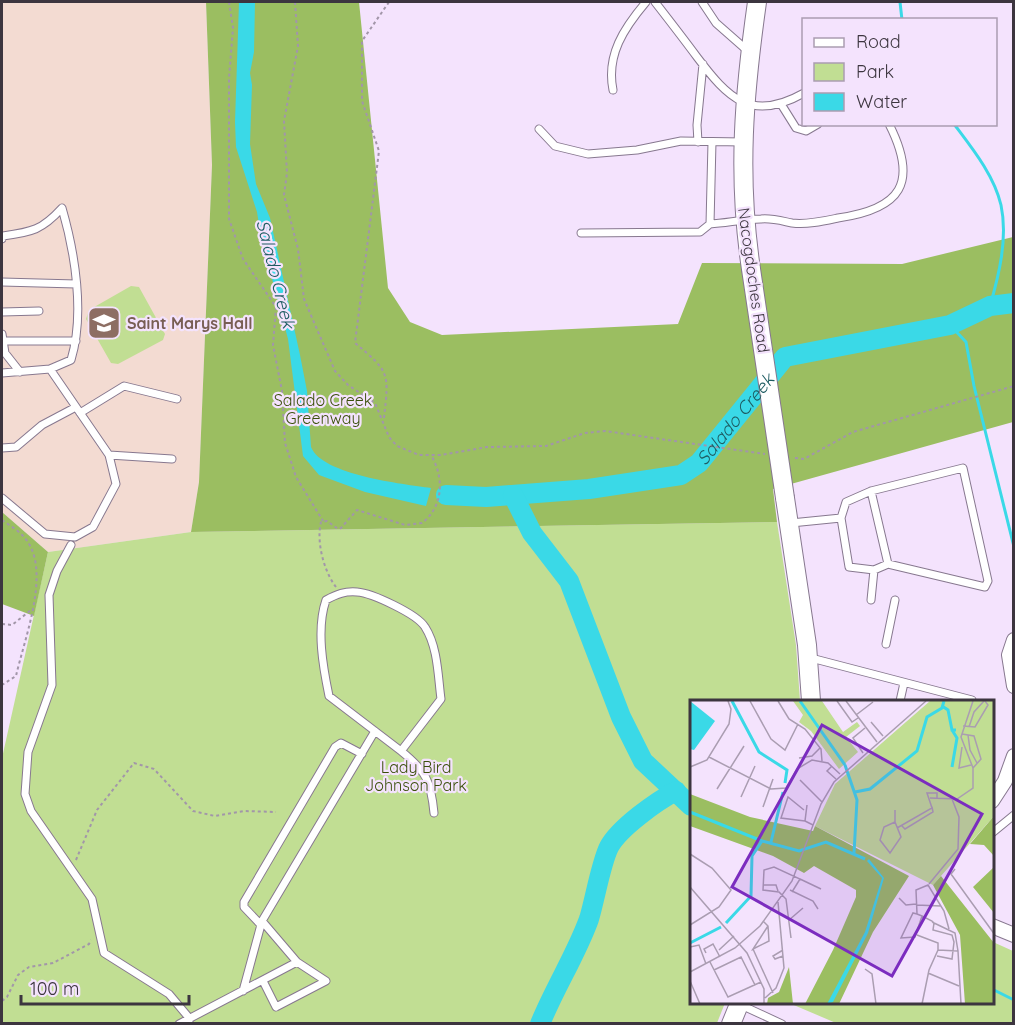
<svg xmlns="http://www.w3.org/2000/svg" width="1015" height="1025" viewBox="0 0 1015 1025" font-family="Quicksand,sans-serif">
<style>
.education{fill:#f3dbd2}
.green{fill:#c1de93}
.forest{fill:#9bbe61}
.water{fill:#3ad9e7}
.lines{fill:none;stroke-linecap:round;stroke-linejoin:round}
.stream{stroke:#3ad9e7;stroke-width:3}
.river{stroke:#3ad9e7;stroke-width:20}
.lane-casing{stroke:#87788f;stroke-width:9}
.street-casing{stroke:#87788f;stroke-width:16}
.secondary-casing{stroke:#87788f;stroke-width:20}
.path{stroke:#a296a9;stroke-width:2;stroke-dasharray:3 3;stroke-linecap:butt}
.lane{stroke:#fff;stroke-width:7}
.street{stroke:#fff;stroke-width:14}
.secondary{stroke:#fff;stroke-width:18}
.secondary-bridge-casing{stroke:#87788f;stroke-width:20;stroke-linecap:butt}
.secondary-bridge{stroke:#fff;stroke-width:18}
.labels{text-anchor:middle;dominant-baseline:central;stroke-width:4.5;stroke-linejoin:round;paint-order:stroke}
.street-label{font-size:16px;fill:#3c353f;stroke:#f4e3fd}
.education-label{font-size:16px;font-weight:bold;fill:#785e54;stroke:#f4e3fd;text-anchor:start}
.park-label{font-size:16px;fill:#3b500b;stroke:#f4e3fd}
.water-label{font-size:18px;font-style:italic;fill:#1e5c62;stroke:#f4e3fd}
.inset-river{fill:none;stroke:#3ad9e7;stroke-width:3}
.inset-road{fill:none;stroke:#aa9db1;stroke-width:1.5}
.view{fill:#7b2cbf;fill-opacity:0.15;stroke:#7b2cbf;stroke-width:3}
.inset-edge{fill:none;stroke:#3c353f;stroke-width:3}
</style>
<rect width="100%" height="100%" fill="#f4e3fd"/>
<path class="education" d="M2 2H206L212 165 199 482 191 532 48 552 2 512Z"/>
<path class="green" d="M131 286 139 287 165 334 163 340 118 364 111 363 86 319 89 310Z
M777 522 796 645 800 701H691V1002L725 1003 717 1023 2 1024V758L48 552 191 532Z
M993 942 1013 951V1023H836L789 1003 992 1002Z"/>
<path class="forest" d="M206 2H359L388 288 410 322 442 335 678 324 702 263 902 264 1013 237V422L773 489 777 522 191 532 199 482 212 165Z
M2 512 48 552 34 616 2 604Z"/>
<path class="water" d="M239 2H255L254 52 250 73 252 85 250 144 256 184 270 218 300 355 307 391 311 447C322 475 403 484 431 488L426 506 365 492 319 475 303 456 288 339 261 237 257 212 236 147 235 122Z"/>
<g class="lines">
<path class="stream" d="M900 2 902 20
M954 124C972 148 994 175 1001 205 1008 238 999 275 990 306
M950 325 966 342 974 386 1014 547
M992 989 1014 1000"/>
<g class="river">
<path id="s1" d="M446 495 486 497 589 489 681 475 699 463 785 357 950 325 990 306 1014 303"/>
<path d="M513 495 532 533 569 581 621 717 643 761 691 806"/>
<path d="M540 1024C555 987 576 955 589 919 595 899 601 863 609 847 619 828 657 801 676 791"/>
</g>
<defs>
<path id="lane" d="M655 2C669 20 683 38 697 57 728 98 751 123 804 93
M702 2 716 23 749 52
M613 90C606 55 624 28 646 2
M781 104 796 128 806 131 818 124
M539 129 555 146 588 154 637 150 681 141 743 142
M698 142 697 125 703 64
M712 142 710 224C727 223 744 219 761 219 772 218 782 221 792 223 807 225 824 221 838 218 901 209 919 183 889 124
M581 233 700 232 710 224
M2 239 3 236C32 232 42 230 62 208 75 253 85 314 71 360L50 369 2 373
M2 282 76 284
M2 312 39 311
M2 334 5 353 20 372
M3 341H76
M80 413 124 386 177 399
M2 448 16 447 42 425 76 407
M109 455 172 459
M871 491 888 564
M2 498 45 534 75 537 93 527 116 484 109 455 50 369
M841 518 846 502 871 491 963 468 988 581 985 587 888 564 874 570
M791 523 841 518 849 567 874 570 871 600
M71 545 57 571 49 595 52 685 28 752 25 794 31 811 92 899 104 953 169 994 190 1019
M886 644 895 600
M811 658 972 700
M900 701 904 683
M401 751 329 696C323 667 316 629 326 600 337 594 345 591 357 592 372 593 417 614 425 627 438 647 438 677 441 699L401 751C426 771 431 781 434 813
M992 833 1014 815
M261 925 244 907V902L335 747 341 743 362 754
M263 981 276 1007 326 981 297 962 262 921 375 731
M243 991 262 921
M741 1005 782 1024
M179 1024 297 962"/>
<path id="street" d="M1014 640 1009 655 1014 686
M992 801 1005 781 1014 756
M992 926 1014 935"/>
<path id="secondary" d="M751 269C737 175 744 94 757 2
M785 498 807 645 811 701
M731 1024 740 1002"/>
</defs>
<use href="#lane" class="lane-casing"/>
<use href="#street" class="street-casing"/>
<use href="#secondary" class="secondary-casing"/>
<path class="path" d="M229 2 233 28 229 78V219L243 259 276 307 273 345 282 391 285 443 296 477 323 521
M295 2 298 46 284 121 287 173 284 195 298 249 304 299 335 371 348 385 375 403 389 437 397 446 419 455H441L487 447 546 446 585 433 605 431 765 454
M384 418C389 373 390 372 355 343L379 151 362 101V41L389 2
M795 458 804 459 853 432 1014 386
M2 520C12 527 23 533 29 544 49 577 24 640 16 676L2 685
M336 587C324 572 316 541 321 522L327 521 338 529 341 528 357 510 405 525 422 523C444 506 444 477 431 455
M2 624 12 625 31 610
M76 860 97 810 134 763 154 769 193 811 215 816 244 811 276 812
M2 1001 7 997 18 975 29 967 53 963 89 944 91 940"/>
<use href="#lane" class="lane"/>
<use href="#street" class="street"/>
<use href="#secondary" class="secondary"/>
<defs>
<path id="secondary-bridge" d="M751 269 785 498"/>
</defs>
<use href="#secondary-bridge" class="secondary-bridge-casing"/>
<use href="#secondary-bridge" class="secondary-bridge"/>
</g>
<defs>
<symbol id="school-square" viewBox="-11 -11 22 22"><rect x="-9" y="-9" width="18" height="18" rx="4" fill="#8d6e63" stroke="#f4e3fd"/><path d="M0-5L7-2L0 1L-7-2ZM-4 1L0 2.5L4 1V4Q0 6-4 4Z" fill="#fff"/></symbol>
</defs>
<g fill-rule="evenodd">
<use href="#school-square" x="85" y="304" width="38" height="38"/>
</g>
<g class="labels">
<g class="street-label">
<text transform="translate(754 280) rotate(82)">Nacogdoches Road</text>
</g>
<g class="education-label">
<text x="127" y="323">Saint Marys Hall</text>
</g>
<g class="park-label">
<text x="323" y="400">Salado Creek<tspan x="323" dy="18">Greenway</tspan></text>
<text x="416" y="767">Lady Bird<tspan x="416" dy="18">Johnson Park</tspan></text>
</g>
<g class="water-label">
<text transform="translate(276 274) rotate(76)">Salado Creek</text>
<text stroke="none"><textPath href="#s1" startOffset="315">Salado Creek</textPath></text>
</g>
</g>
<g transform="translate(690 700)">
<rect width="304" height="304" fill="#f4e3fd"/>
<path d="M103 1H132L153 32 167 22 170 26 156 37 168 52 149 69 121 31 109 22 113 15ZM240 1H304V116L243 185 125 126 145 84Z" fill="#c1de93"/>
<path d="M0 94 60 117 123 131 125 126 219 176 183 232 149 304H115L143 250 166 197V190L124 166 114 173 83 156 0 126ZM304 116V156L294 145 280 144ZM304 167V213L283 187ZM251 176 304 243V304H275L270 235 243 185ZM99 267 103 304H77L78 298 89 292Z" fill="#9bbe61"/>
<path d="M0 1 25 21 4 50 0 49ZM179 159 194 178 178 233 143 302 137 304 175 232 192 178 177 161Z" fill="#3ad9e7"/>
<path class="inset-river" d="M42 1 69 52 97 70 95 83M110 1 155 65M252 6 258 10 262 30H266M262 30 267 38 262 67M155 65 167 100 164 153M165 92 180 89 227 51 237 17 252 8 254 1M0 112 72 141 109 151 136 142 175 159M81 142 93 92M36 223 61 196 62 156 72 141M0 243 31 227"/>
<path class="inset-road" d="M60 1 81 39 95 50 108 24M88 1 99 19 115 29 131 49 132 61M147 1 162 22 168 18M156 1 187 42M166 15 183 2M181 22 193 36M273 26 285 27 298 5 295 1M279 27 284 12 294 1M272 34 284 36 291 59 283 68M278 35 280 50 287 63M272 47 269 68 281 65M173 53 163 38 175 28M19 57 81 89 96 88 107 69 122 60 138 63 150 74M109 58 122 56 130 48M142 66 137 71 146 79M0 67 17 60 39 24 41 9 38 1M110 80 132 102M27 89 54 46M51 97 65 66M240 98 267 99 283 88V68L271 37 283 1M117 105 115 121 123 125M73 107 83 79M114 110 98 97 91 118 115 121M205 122 211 137 200 153 190 140 194 127 205 122V110M211 125 215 129 243 112 242 107M207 128 242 108 237 93H247V98M0 154 22 168 41 190 29 207 0 225M265 169 261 174 305 235M110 179 131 189M239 184 268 149 269 117 262 99M73 185H86L88 191M0 187 57 253 74 289V304M100 190 123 201 128 209M209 198 216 205 226 204M226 205 251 206M227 214 226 190 238 185 254 211 259 229M232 216 225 237 211 238 223 213 227 214 232 216 242 221 244 223M99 220 113 208M73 221 78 226 79 241 63 249 78 226M242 222 265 233 268 251M244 223 243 230 262 235 264 242 262 259 247 256M227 235 248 243V250M101 238 96 199 89 192 73 190 74 170 84 167 110 179 102 192M0 247 9 245 16 264M63 249 83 293M29 250 44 236M93 250 83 256 85 259 93 256M16 253 14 249 23 244 30 257M20 262 38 297 71 282M175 269 182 274 186 304M24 270 51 257 65 285M0 272 45 248 70 226 102 181 131 104 144 82 236 1M238 273 269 286M0 281 10 304M75 298 86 288 94 268 88 202M232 304 239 270 248 250 268 251 271 304"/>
<path class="view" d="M132 25 292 114 202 276 42 187Z"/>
<rect width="304" height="304" class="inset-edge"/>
</g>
<rect width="1015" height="1025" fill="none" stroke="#3c353f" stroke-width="6"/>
<rect x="802" y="18" width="195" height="108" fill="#f4e3fd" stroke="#aa9db1" stroke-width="1.5"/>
<rect x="814" y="38" width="30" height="9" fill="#ffffff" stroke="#aa9db1" stroke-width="1.5"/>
<text x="856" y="48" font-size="18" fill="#3c353f">Road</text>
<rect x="814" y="63" width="30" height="18" fill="#c1de93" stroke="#aa9db1" stroke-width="1.5"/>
<text x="856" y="78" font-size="18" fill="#3c353f">Park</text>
<rect x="814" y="93" width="30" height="18" fill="#3ad9e7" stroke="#aa9db1" stroke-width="1.5"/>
<text x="856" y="108" font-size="18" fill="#3c353f">Water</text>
<path d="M21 995v9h168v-9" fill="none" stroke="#3c353f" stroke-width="3"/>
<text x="30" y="995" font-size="18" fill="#3c353f" stroke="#f4e3fd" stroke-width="4.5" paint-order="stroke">100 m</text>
</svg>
